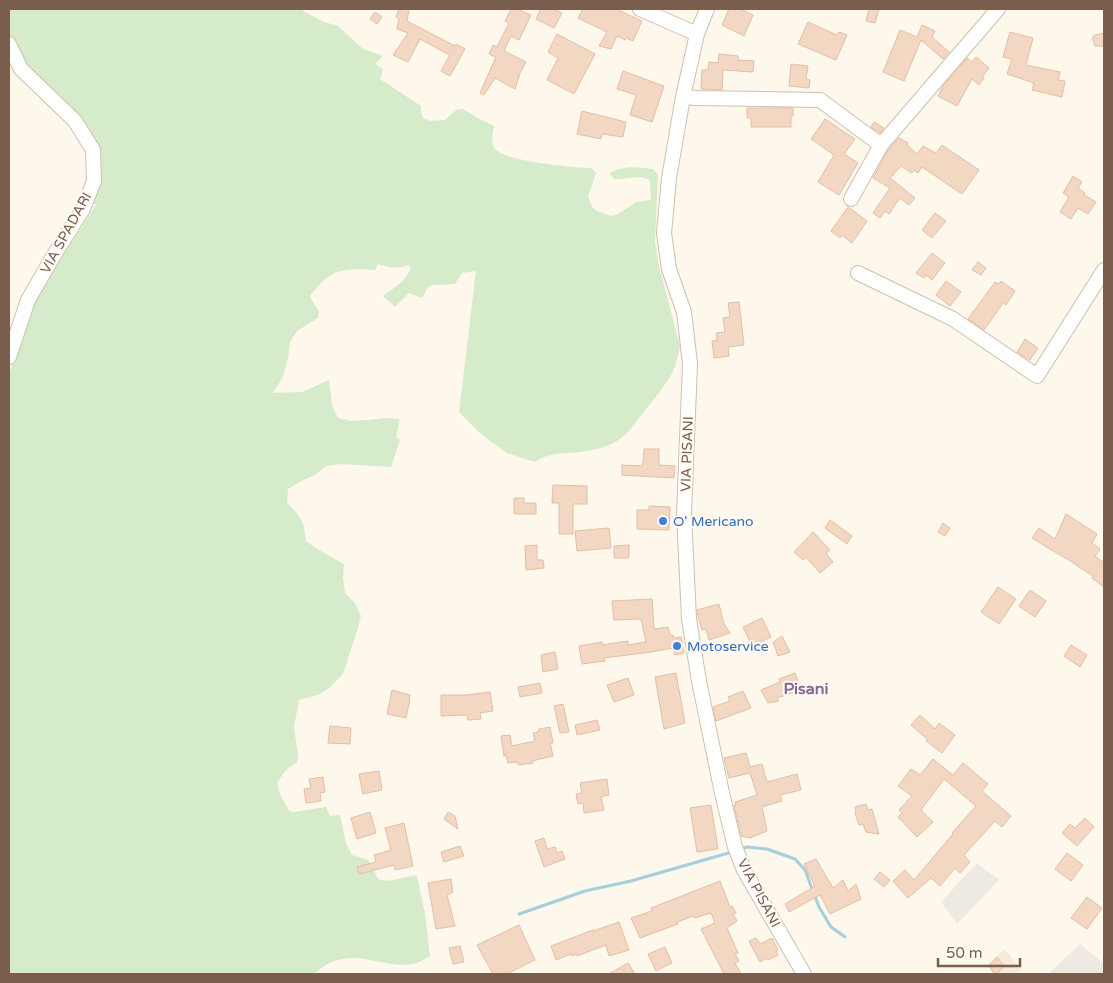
<svg xmlns="http://www.w3.org/2000/svg" width="1113" height="983" viewBox="0 0 1113 983" font-family="'Varela Round',sans-serif">
<style>
.residential{fill:#f5e9da}
.industrial{fill:#efe9e4}
.green{fill:#d6ebc9}
.lines{fill:none;stroke-linecap:round;stroke-linejoin:round}
.stream{stroke:#a6d0d9;stroke-width:3}
.building{fill:#f2d7c3;stroke:#e5bea4}
.minor-casing{stroke:#d0bfb0;stroke-width:16}
.minor{stroke:#fff;stroke-width:14}
.shop-dot{fill:#3f7fe0;stroke:#fffaf3;stroke-width:2}
.labels{text-anchor:middle;dominant-baseline:central;stroke-width:4;stroke-linejoin:round;paint-order:stroke}
.street-label{font-size:14px;fill:#795e4e;stroke:#fffaf3}
.shop-label{font-size:14px;fill:#366cbe;stroke:#fffaf3;text-anchor:start}
.quarter-label{font-size:16px;font-weight:bold;fill:#866694;stroke:#fffaf3}
</style>
<rect width="100%" height="100%" fill="#fdf7ec"/>
<path class="residential" d="M1005 949 1021 970 1014 974H993L987 965Z"/>
<path class="industrial" d="M977 863 999 880 957 924 941 902Z
M1080 944 1104 964V974H1048Z"/>
<path class="green" d="M9 9H303V11L324 22 338 26 363 49 383 56 375 64 383 69 380 79 421 106V113L424 119 431 121 445 120 456 110 463 109 481 120 488 123 494 126C493 134 490 142 495 149 504 161 574 168 591 168L596 173 588 197 592 207 597 211 611 216 618 214 636 202 651 200 650 180C639 174 626 180 614 179L610 173C624 165 638 167 653 169L658 175 655 241 658 262 680 346C678 356 676 366 671 375 664 387 655 398 646 409 637 420 629 435 615 442 607 447 595 450 586 451 569 454 550 451 535 462L507 453 481 434 459 412 476 271 462 273 455 284 432 285 428 287 422 298 409 293 395 307 383 296C394 288 406 281 411 268L408 265C397 270 388 267 378 264L375 270C361 269 340 267 328 277 322 281 317 288 311 294L310 297 319 312 318 318 297 331 290 342 288 359 283 377 273 393 302 392 329 380 332 405 338 418 351 421 369 420 385 418 400 419 396 437 400 440 391 467 341 464 326 466 315 475 301 481 288 489 287 503C301 516 304 522 306 541L317 549 344 564 343 578 345 593 355 603 361 616 357 631 343 674 329 688 320 694 299 700 294 727 298 755 297 762 285 771 277 783 280 794 289 811 294 812 326 807 330 816 340 815 346 843 352 855 368 860 371 864 378 879C388 884 406 875 417 876L425 914 430 956C426 958 421 962 416 963 390 970 364 952 338 960 329 962 321 968 314 974H9V375L30 306 96 205 92 200 99 175 100 159 93 137 22 60 9 34Z"/>
<g class="lines">
<path class="stream" d="M740 849 747 847 767 849 795 859 805 870 819 907 831 927 845 937
M519 914 585 891 631 881 732 852"/>
</g>
<path class="building" d="M399 9H409L407 21 455 46 456 44 465 49 450 76 441 71 450 55 420 39 408 62 393 55 408 33 397 29 399 18 396 17Z
M511 9H517L531 15 519 40 511 36 504 51 526 62 520 73 515 89 495 78 484 95 480 93 496 57 489 54 493 45 497 47 509 23 505 21Z
M541 9H553L562 13 554 28 536 19Z
M583 9H616L642 21 633 41 626 38 625 40 617 36 611 49 599 46 607 32 578 18Z
M729 9H740L753 15 744 36 722 25Z
M869 9H879L875 23 866 21Z
M375 12 382 17 377 24 370 19Z
M808 22 837 35 839 32 847 35 836 60 798 44Z
M922 25 935 31 932 37 949 52 943 59 921 40 904 81 883 72 900 30 917 37Z
M1010 32 1033 38 1026 65 1060 72 1058 80 1065 81 1062 97 1032 90 1034 83 1007 74 1012 59 1003 57Z
M1104 33V46H1095L1092 38 1095 35Z
M557 34 595 54 574 94 547 80 558 58 548 52Z
M719 54 738 56V60L754 61 753 72 723 70 722 90 701 89 702 70H708L709 62 718 63Z
M976 57 989 68 982 77 984 78 979 85 972 79 957 106 938 96 943 86 967 58 972 62Z
M791 64 808 66 806 79 810 80 809 88 789 86Z
M623 71 664 86 652 122 630 115 636 95 617 89Z
M747 108H793V116H791V127H751V118H747Z
M582 111 626 122 623 137 602 134 601 139 577 134Z
M825 119 855 139 844 154 858 163 839 195 818 182 834 155 811 139Z
M874 122 884 128 880 133 871 127Z
M899 138 908 143 907 145 917 154 923 146 936 153 942 145 979 170 962 194 922 167 918 173 914 170 912 173 901 166 890 178 915 198 909 205 900 198 889 214 885 211 880 218 873 213 890 188 873 178 888 150Z
M1073 176 1082 182 1078 188 1085 193 1084 195 1096 202 1088 214 1078 208 1071 219 1060 212 1069 197 1063 193Z
M848 207 867 221 852 243 842 235 840 238 831 231Z
M935 213 946 221 932 238 922 230Z
M932 253 945 263 932 280 926 275 924 278 916 273Z
M978 262 986 268 981 275 972 270Z
M946 281 961 292 950 306 936 295Z
M1001 281 1015 291 1006 305 1003 303 984 330 968 319 995 282 999 284Z
M739 302 744 345 728 347 729 356 714 358 712 341 717 340 716 333 725 332 723 318 730 317 728 303Z
M1025 339 1038 348 1030 360 1017 352Z
M644 449H659V465L675 466 674 478 622 475V465L642 466V464H643Z
M553 485 587 486V504H573V534H559V503H552Z
M514 498H524V503H536V514H514Z
M649 506 670 507 669 530 637 529V510H649Z
M1066 514 1097 534 1092 543 1100 549 1095 556 1104 563V587L1092 578 1093 576 1073 563H1074L1048 548 1032 538 1039 528 1055 539Z
M830 520 852 536 847 544 825 528Z
M943 523 950 528 945 536 938 532Z
M609 528 611 548 577 551 575 531Z
M813 532 830 550 826 553 833 562 820 573 806 557 803 560 794 552Z
M537 545V560H543L544 568 526 570 525 546Z
M629 545V558H614V546Z
M998 587 1016 599 999 624 981 612Z
M1030 590 1046 601 1035 617 1019 606Z
M652 599 654 629 668 627 670 635H673L674 638 681 637 684 653 675 655 673 648 651 652 604 658 605 661 582 664 579 646 602 642V645L628 641V645L646 642 641 619 614 620 612 601Z
M719 604 724 624 730 633 709 640 706 629 702 630 698 616 697 610Z
M762 618 771 637 752 646 743 627Z
M782 636 790 652 778 656 773 642Z
M1071 645 1087 655 1080 667 1064 656Z
M555 652 558 669 543 672 541 655Z
M676 673 685 723 664 729 655 677Z
M795 673 801 690 777 698 779 701 768 703 761 690 780 682 779 679Z
M628 678 634 695 614 702 607 685Z
M540 683 542 693 520 697 518 687Z
M392 690 410 695 409 698 410 699 406 718 387 714Z
M743 691 751 708 716 721 713 707 730 701 728 697Z
M490 692 493 711 480 713 481 719 468 720 467 715 441 716V695H466Z
M563 704 569 732 560 733 554 706Z
M920 715 935 729 939 723 955 735 942 753 926 741 927 739 911 725Z
M597 720 600 730 577 735 575 725Z
M330 726 351 728 350 744 328 743Z
M550 727 553 743H550L553 756 532 761 533 763 518 765V762L508 763 506 755 504 756 501 736 510 735 512 746 521 744 535 741 533 733 538 732 539 729Z
M746 753 750 767 762 764 767 782 797 774 801 790 780 795 782 801 762 807 767 831 750 838 741 836 734 805H736L735 802 757 795 750 773 729 778 724 758Z
M933 759 953 775 963 763 988 784 982 791 1011 816 1002 827 995 821 964 855 970 862 960 873 955 868 940 886 931 878 908 898 893 881 905 870 914 880 953 834 952 833 976 806 944 779 921 810 933 822 917 837 898 817 902 813 899 810 912 796 898 786 911 769 920 775Z
M379 771 382 790 363 794 359 774Z
M323 777 325 792 320 793 321 801 306 803 304 789 311 788 309 779Z
M607 779 609 795 601 797 604 810 584 813 583 803 578 804 576 794 582 793 580 783Z
M866 804 868 810 872 809 879 834 866 832 863 824 859 825 855 813 856 812 855 807Z
M711 805 718 849 697 852 690 808Z
M370 812 376 833 357 839 351 818Z
M448 812 455 816 458 829 444 819Z
M1085 818 1094 827 1077 846 1062 833 1070 824 1075 828Z
M404 823 413 866 395 870 394 865 359 874 357 867 376 862 374 855 391 850 385 828Z
M544 838 547 849 555 847 557 853 562 851 565 859 544 867 535 841Z
M460 846 464 856 444 862 441 852Z
M1067 853 1083 865 1071 881 1055 869Z
M816 859 833 888 843 880 848 891 856 884 861 899 830 914 820 895 789 912 785 904 815 886 804 864Z
M880 872 890 880 884 887 874 879Z
M451 879 453 892 447 895 455 926 436 929 428 883Z
M720 881 730 907 732 906 736 913 733 914 737 921 727 928 738 953 735 954 739 961 735 963 741 974H724L701 929 715 923 711 913 695 918 694 916 677 922 678 924 640 938 631 918 652 911 651 908Z
M1087 897 1102 908 1087 929 1071 918Z
M619 922 629 950 609 956 606 945 577 956V954L572 956 571 954 556 960 551 946 593 930V931Z
M519 925 535 960 507 974H493L477 945Z
M756 938 760 944 772 938 778 950 776 951 778 955 768 960 767 958 760 962 749 941Z
M460 946 464 962 453 964 449 948Z
M665 947 672 963 656 971 648 954Z
M997 957 1004 966 997 974H995L989 966Z
M628 963 635 974H609Z"/>
<g class="lines">
<defs>
<path id="minor" d="M640 9 697 34
M707 9 697 34 683 97 669 178 664 233 669 269 684 312 690 364 684 514 689 619 699 681 722 793 735 847 744 870 804 974
M9 44 21 69 75 121 93 150 94 181 83 209 54 255 28 300 9 357
M683 97 697 98 820 100 881 145
M851 199 881 145 998 9
M858 273 953 319 1037 376 1104 270"/>
</defs>
<use href="#minor" class="minor-casing"/>
<use href="#minor" class="minor"/>
</g>
<g class="shop-dot">
<circle cx="663" cy="521" r="5"/>
<circle cx="677" cy="646" r="5"/>
</g>
<g class="labels">
<g class="street-label">
<text transform="translate(66 233) rotate(-61)">VIA SPADARI</text>
<text transform="translate(687 454) rotate(-88)">VIA PISANI</text>
<text transform="translate(759 893) rotate(62)">VIA PISANI</text>
</g>
<g class="shop-label">
<text x="673" y="521">O' Mericano</text>
<text x="687" y="646">Motoservice</text>
</g>
<g class="quarter-label">
<text x="806" y="689">Pisani</text>
</g>
</g>
<rect width="1113" height="983" fill="none" stroke="#795e4e" stroke-width="20"/>
<path d="M938 958v8h82v-8" fill="none" stroke="#795e4e" stroke-width="2.5"/>
<text x="946" y="958" font-size="15" fill="#795e4e" stroke="#fffaf3" stroke-width="4" paint-order="stroke">50 m</text>
</svg>
